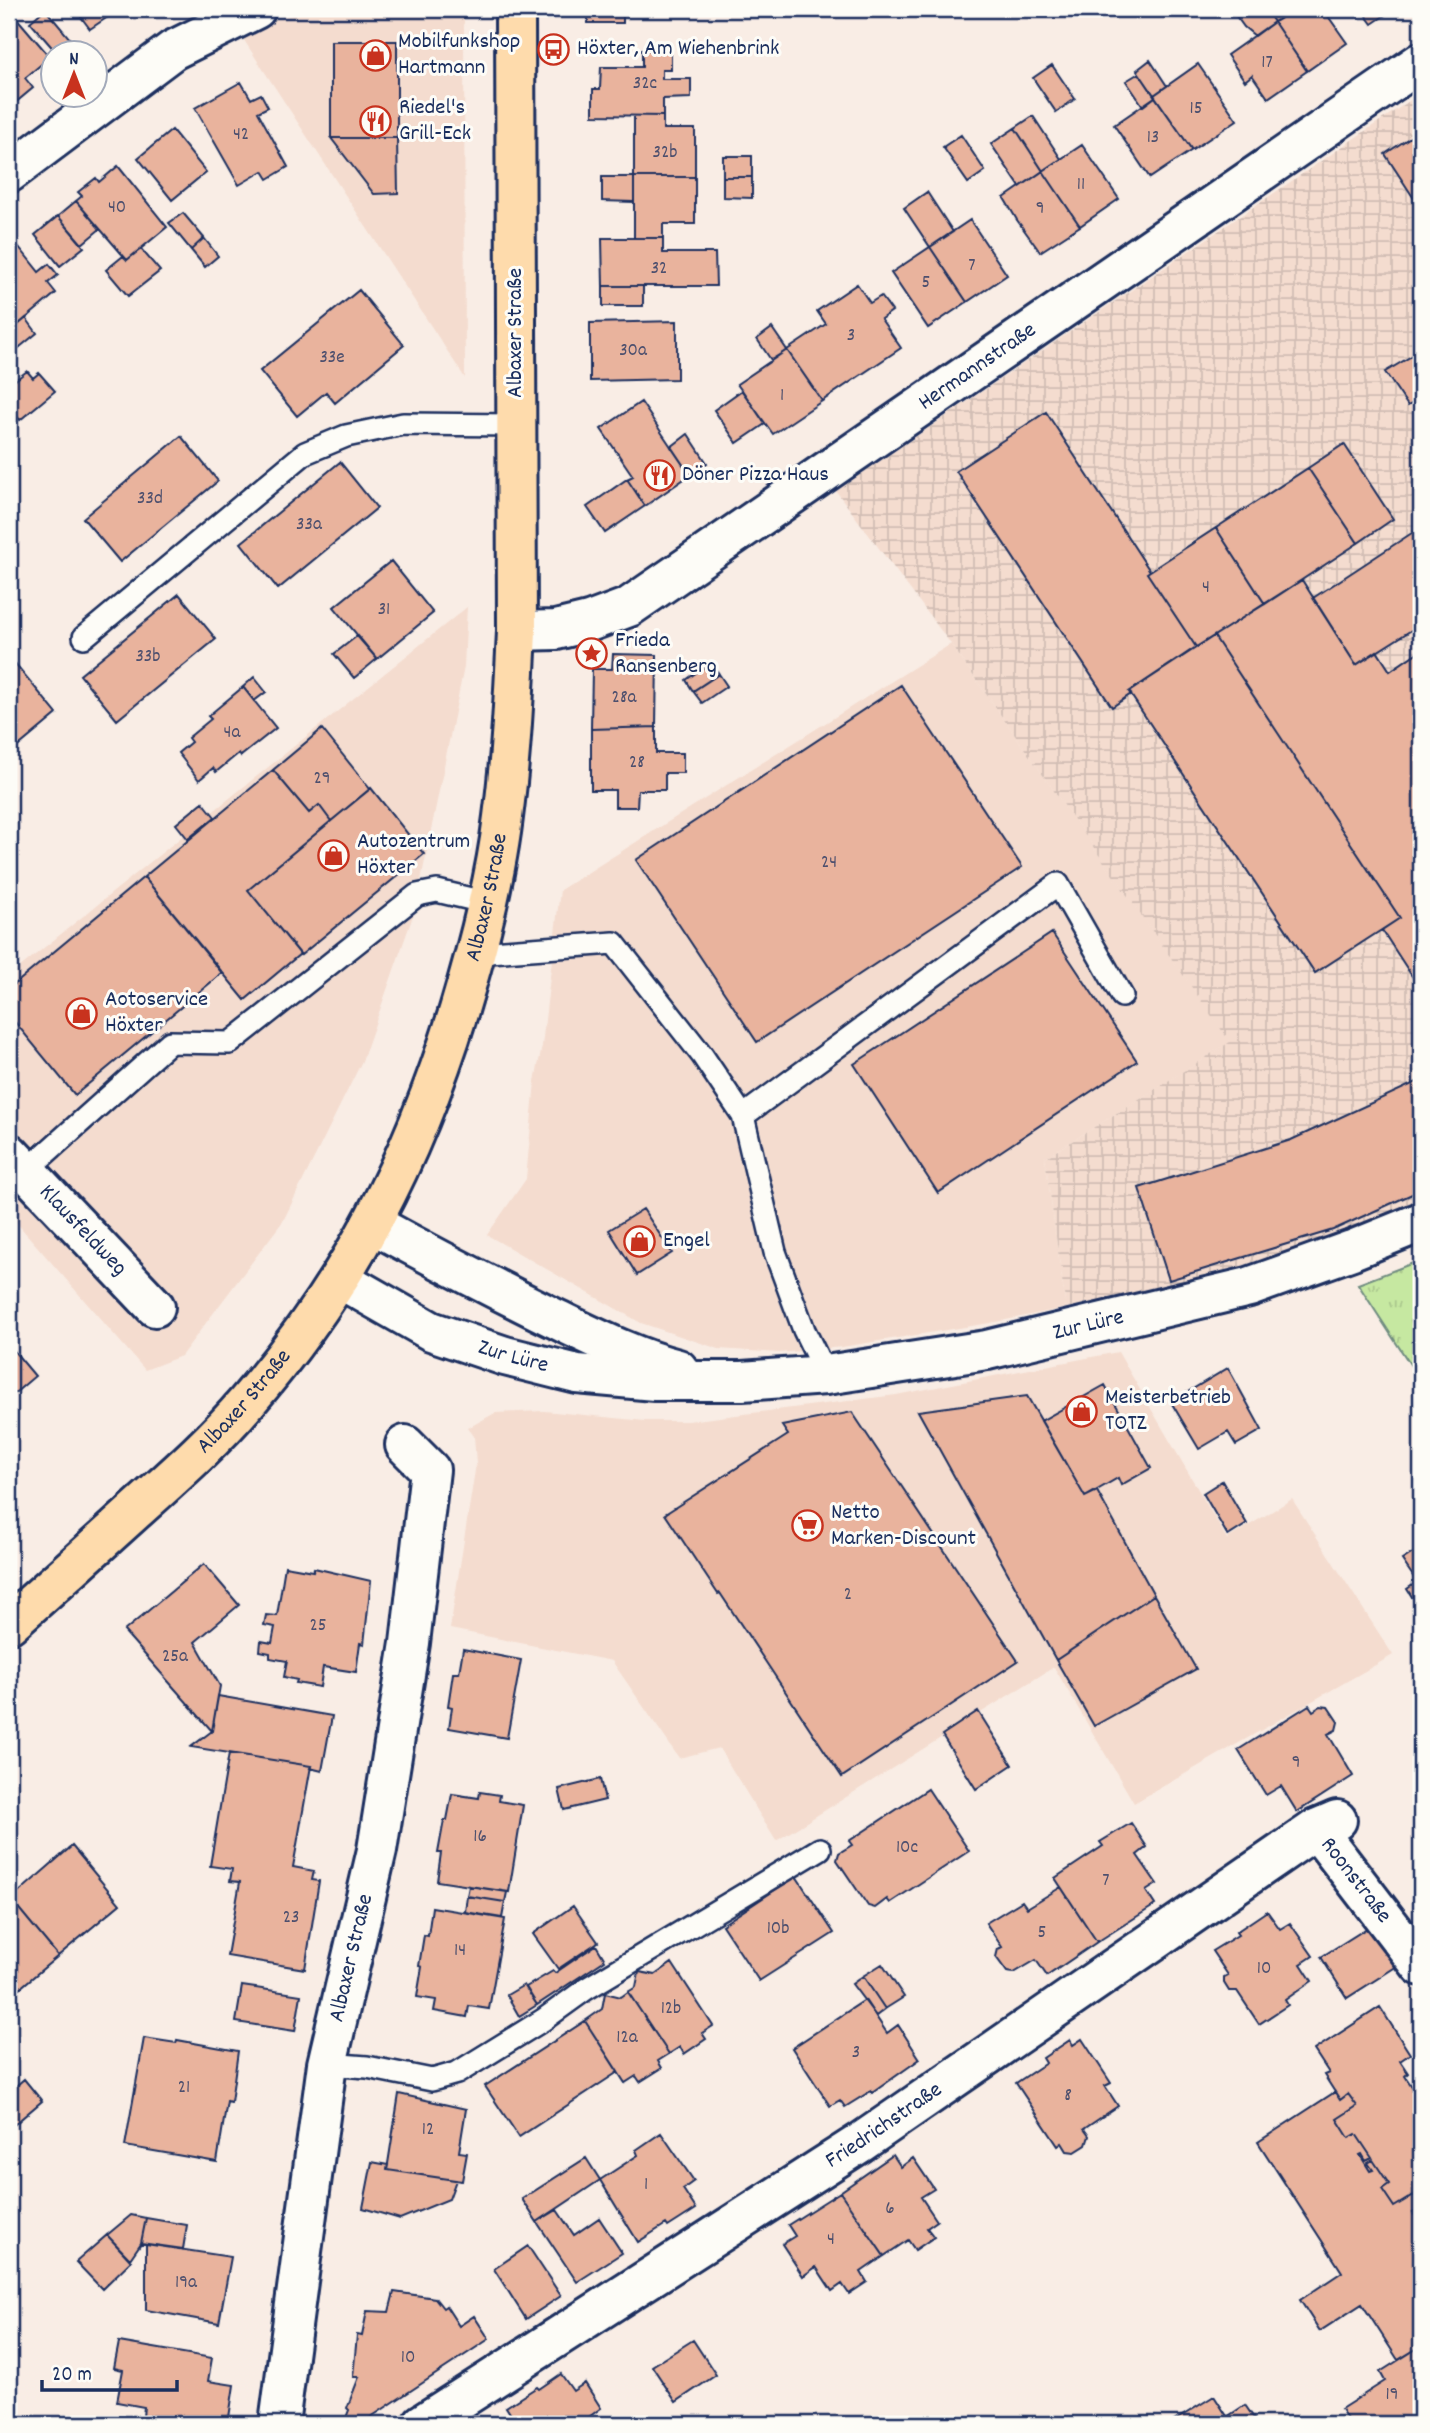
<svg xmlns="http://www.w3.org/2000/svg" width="1430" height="2433" viewBox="0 0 1430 2433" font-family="Dekko,sans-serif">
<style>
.built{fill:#f4dccf}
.industrial{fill:url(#industrial-grid)}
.grass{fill:url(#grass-tufts);stroke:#708c80;stroke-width:2}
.building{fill:#e9b39d;stroke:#1b2f5e;stroke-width:2}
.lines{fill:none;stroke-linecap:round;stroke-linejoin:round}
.lane-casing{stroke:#1b2f5e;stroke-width:26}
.street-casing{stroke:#1b2f5e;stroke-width:44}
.primary-casing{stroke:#1b2f5e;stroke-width:44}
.lane{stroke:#fdfcf7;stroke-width:21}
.street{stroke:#fdfcf7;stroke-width:38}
.primary{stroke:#fedbac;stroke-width:38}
.labels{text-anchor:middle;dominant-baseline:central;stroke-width:6;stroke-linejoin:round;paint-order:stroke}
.number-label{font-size:19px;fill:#4e506e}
.poi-label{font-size:23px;fill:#1b2f5e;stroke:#fdfcf7;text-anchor:start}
.street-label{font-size:23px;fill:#1b2f5e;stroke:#fdfcf7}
</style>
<defs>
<pattern id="industrial-grid" width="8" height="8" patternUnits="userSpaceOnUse" patternTransform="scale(1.75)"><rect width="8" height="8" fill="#f4dccf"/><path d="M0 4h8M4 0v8" fill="none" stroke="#d1bdb4"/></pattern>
<pattern id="grass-tufts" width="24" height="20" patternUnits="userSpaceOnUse" patternTransform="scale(1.75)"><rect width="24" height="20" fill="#c6e8a1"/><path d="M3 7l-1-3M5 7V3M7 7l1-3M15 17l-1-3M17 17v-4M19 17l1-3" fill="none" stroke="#aac78d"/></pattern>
</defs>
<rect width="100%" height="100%" fill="#f9ede5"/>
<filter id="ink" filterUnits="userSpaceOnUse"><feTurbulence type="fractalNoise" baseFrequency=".0143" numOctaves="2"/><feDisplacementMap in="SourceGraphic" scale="14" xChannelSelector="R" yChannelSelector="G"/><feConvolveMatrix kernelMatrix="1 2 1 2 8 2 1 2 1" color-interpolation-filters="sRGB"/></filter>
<g filter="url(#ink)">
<path class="built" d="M314 9H464L465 378 240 34 266 22Z
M467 607 464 667 415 910 362 1061 283 1221 181 1356 145 1370 9 1214V976Z
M951 644 1231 1042 1045 1158 1066 1308 990 1323 842 1347 779 1353 719 1349 641 1323 487 1235 526 1179 535 1081 542 1046 560 890Z
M1118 1352 1227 1539 1292 1499 1393 1655 1134 1803 1054 1667 776 1841 719 1748 679 1758 612 1661 450 1629 476 1464 474 1436 468 1428 495 1413 544 1411 645 1421H688L896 1395Z"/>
<path class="industrial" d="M1421 93V1203L1345 1238 1233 1273 1066 1308 1045 1158 1230 1042 951 644 836 491Z"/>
<path class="grass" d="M1421 1260V1381L1358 1284Z"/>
<path class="building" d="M9 9 50 57 25 78 33 88 9 108Z
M45 9 71 40 56 52 30 22Z
M75 9H117L118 10 90 29Z
M588 9H623V23H588Z
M1231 9H1265L1274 22 1255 36 1244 27Z
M1265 9H1286L1289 13 1274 22Z
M1294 9H1323L1347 43 1307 71 1274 22Z
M1361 9H1394L1372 24Z
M1274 22 1307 71 1268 98 1252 75 1245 81 1227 55Z
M331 41H397V138H331Z
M642 50H671V70H662V79H691V98L663 99V116L593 115V89H600L601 67H642Z
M1150 60 1167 86 1154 95 1137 70Z
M1198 64 1237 120 1192 150 1154 95Z
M1052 65 1075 99 1056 112 1033 78Z
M1139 73 1155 97 1143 106 1126 81Z
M241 82 251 99 261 94 268 107 258 112 288 167 268 179 263 171 239 185 195 108Z
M1155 97 1192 150 1150 178 1114 125Z
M634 116H663V129H695V177H634Z
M1033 116 1061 159 1043 171 1015 128Z
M1015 128 1043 171 1020 187 991 144Z
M172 130 206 172 172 200 138 158Z
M1418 132 1421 139V213L1414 202 1415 200 1385 154Z
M961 135 985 171 968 183 943 147Z
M331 138H397L398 193 374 194Z
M1082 145 1119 199 1080 226 1043 171Z
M723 156H752V177H723Z
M118 166 167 227 127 260 76 201 82 196 78 192 96 178 99 182Z
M1043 171 1080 226 1040 252 1017 220 1004 198Z
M602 177H634V202L602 201Z
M634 177H695V224H663V238H634Z
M723 177H752V198L723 197Z
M927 192 953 232 930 247 904 208Z
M76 201 100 229 82 244 58 216Z
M183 213 204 238 191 250 169 223Z
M58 216 84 247 60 266 35 235Z
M970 220 1007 275 967 302 930 247Z
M204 238 218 256 205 267 191 250Z
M602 238H663V253H715L716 286H603Z
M19 247 39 272 49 264 58 275 48 283 56 293 12 330 9 326V256Z
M930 247 967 302 928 328 891 273Z
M141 249 160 271 128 296 106 270 123 256 127 260Z
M857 284 870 303 881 296 892 311 881 319 901 348 822 401 787 350 826 324 817 311Z
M603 286H643V306H603Z
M359 290 404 345 335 403 326 392 297 416 260 371Z
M26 318 37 333 9 356V326L12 330Z
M677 321V379L590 381V323Z
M772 328 787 350 771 360 757 339Z
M787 350 822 401 773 434 737 384Z
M1420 351 1421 398 1408 406 1385 372Z
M27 371 33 378 39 373 55 391 20 420 9 406V385Z
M742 390 765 424 737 443 714 410Z
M641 402 690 475 645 506 627 479 633 476 601 429Z
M1046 412 1150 571 1147 573 1196 647 1129 692 1131 694 1112 707 956 471Z
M688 434 707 463 690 475 671 447Z
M181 436 218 481 120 562 83 518Z
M1344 444 1393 519 1358 543 1308 468Z
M340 462 377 508 278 589 241 543Z
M1308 468 1358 543 1265 604 1216 528Z
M627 479 645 506 605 533 587 507Z
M1421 527V624L1356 665 1313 598Z
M1216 528 1265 604 1196 647 1147 573Z
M391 561 433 613 377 659 334 607Z
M1302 580 1356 665 1377 651 1390 671 1421 650V990L1382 930 1400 918 1214 636Z
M179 594 216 639 117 720 80 675Z
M357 636 377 659 354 678 334 654Z
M1214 636 1400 918 1315 973 1129 692Z
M613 654 657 655 656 727 591 729 592 669H612Z
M9 656 57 714 9 754Z
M711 662 719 674 693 691 686 680Z
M719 674 727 686 702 703 693 691Z
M254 677 266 692 254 701 243 687Z
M901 685 1022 867 757 1042 636 860Z
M243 687 276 728 241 756 239 753 216 772 213 768 199 780 178 753 191 742 188 738 211 719 208 716Z
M656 727V753H683V773H665V790H638L637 807H615V790H591V729Z
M322 729 370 789 331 821 319 805 309 813 273 770Z
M273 770 309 813 319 805 331 821 248 890 300 954 245 1000 144 877Z
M371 788 424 854 301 955 248 890Z
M203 802 215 817 188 839 176 824Z
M144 877 222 973 75 1095 9 1015V989Z
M1052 933 1137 1061 938 1193 854 1064Z
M1421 1080V1190L1333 1230 1169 1280 1139 1188 1291 1140Z
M643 1209 672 1253 637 1275 609 1230Z
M9 1345 35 1376 9 1398Z
M1228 1368 1262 1430 1236 1445 1228 1432 1199 1449 1171 1402Z
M1105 1385 1151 1468 1121 1485 1118 1478 1085 1497 1041 1421Z
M1027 1396 1085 1497 1097 1491 1154 1595 1056 1660 918 1411Z
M852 1412 1018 1661 842 1777 720 1593 718 1594 665 1514 788 1435 782 1426Z
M1222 1481 1247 1524 1228 1536 1203 1493Z
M1421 1548V1611L1407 1589 1417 1582 1402 1560Z
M204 1564 239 1605 195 1642 220 1686 212 1731 124 1631Z
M285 1566 313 1571 314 1568 371 1581 364 1644 360 1643 356 1672 323 1667 320 1687 296 1683 297 1680 284 1677 287 1661 270 1658V1653L260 1651 261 1641 272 1643 275 1627 264 1625 266 1615 277 1616Z
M1154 1595 1196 1669 1094 1726 1056 1660Z
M463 1649 521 1660 507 1738 449 1728 452 1707 448 1706 453 1673H459Z
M218 1696 332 1716 322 1771 310 1768 311 1766 191 1747 212 1731Z
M1309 1705 1313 1711 1321 1706 1328 1707 1338 1722 1336 1730 1328 1734 1353 1776 1297 1812 1281 1786 1266 1795 1238 1750Z
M978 1711 1012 1765 976 1789 942 1735Z
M229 1753 311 1766 293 1867 314 1871 312 1880 319 1881 305 1969 227 1956 240 1882 230 1881 232 1869 210 1866Z
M600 1779 605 1800 564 1810 559 1789Z
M928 1789 969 1851 890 1903 887 1899 875 1908 868 1906 837 1860 839 1853 852 1845 849 1841Z
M480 1792 500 1795 499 1801 523 1805 509 1892 437 1881 441 1853H438L444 1820H447L452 1794 479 1798Z
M1131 1823 1147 1847 1137 1855 1157 1884 1146 1891 1155 1905 1097 1942 1055 1878 1103 1846 1100 1842Z
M72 1846 120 1904 58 1956 11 1899Z
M796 1876 834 1933 759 1981 722 1925Z
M469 1886 507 1892 505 1902 467 1896Z
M1061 1887 1097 1942 1047 1976 1036 1960 1014 1973 1007 1972 996 1957 998 1949 1002 1947 986 1923 1022 1901 1027 1908Z
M467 1896 505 1902 502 1918 465 1912Z
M11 1899 58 1956 20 1988 9 1974V1901Z
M573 1906 598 1942 558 1969 533 1934Z
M432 1907 505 1919 489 2009 469 2006 467 2017 434 2011 436 2000 417 1997 422 1967 419 1966 424 1935 428 1936Z
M1267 1911 1280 1929 1290 1923 1313 1956 1301 1964 1312 1981 1285 2000 1288 2005 1259 2024 1237 1991H1229L1224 1983V1977L1228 1975 1212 1951 1238 1935 1236 1932Z
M1380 1920 1405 1961 1347 1998 1321 1957Z
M596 1945 605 1960 537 2005 526 1987 553 1971 555 1973Z
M672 1963 713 2026 702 2033 706 2039 684 2054 680 2047 669 2054 628 1992 636 1987 639 1972 655 1975Z
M882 1964 904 1997 885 2009 863 1976Z
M9 1974 20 1988 9 1997Z
M863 1976 885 2009 876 2016 852 1984Z
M524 1985 537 2005 519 2016 507 1995Z
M242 1986 301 1995 295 2031 236 2022Z
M628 1992 669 2054 658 2061 662 2068 640 2082 636 2076 625 2083 585 2021 602 2009 605 1993 621 1997Z
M865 2000 887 2033 898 2025 920 2059 872 2093 871 2091 845 2107 840 2100 830 2106 792 2048Z
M1380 2007 1410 2054 1400 2061 1408 2073 1405 2076 1415 2091 1417 2090 1421 2097V2207L1414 2195 1394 2207 1382 2189 1389 2184 1373 2160 1368 2163 1373 2170 1370 2171 1360 2155 1362 2154 1366 2161 1372 2158 1356 2134 1349 2138 1337 2119 1357 2106 1348 2094 1340 2100 1324 2075 1329 2073 1314 2050Z
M585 2021 618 2072 519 2137 485 2086Z
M144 2038 176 2043 177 2040 238 2051 231 2102 227 2101 217 2162 125 2146Z
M1082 2039 1111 2083 1105 2086 1118 2106 1084 2129 1089 2136 1086 2145 1075 2152 1067 2151 1062 2143 1058 2146 1016 2083 1046 2063 1043 2058 1070 2040 1073 2045Z
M24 2079 42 2101 9 2129V2092Z
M1335 2092 1340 2100 1348 2094 1357 2106 1337 2119 1349 2138 1356 2134 1372 2158 1366 2161 1362 2154 1360 2155 1370 2171 1373 2170 1368 2163 1373 2160 1389 2184 1382 2189 1394 2207 1414 2195 1421 2207 1413 2213 1421 2225V2346L1398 2360 1362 2304 1320 2331 1300 2300 1342 2272 1258 2142Z
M399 2094 466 2109 459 2152 467 2153 462 2181 387 2170Z
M661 2133 694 2181 683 2189 696 2209 668 2227 666 2224 638 2242 600 2180 638 2155 636 2150Z
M893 2155 901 2167 913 2158 934 2189 921 2197 937 2221 927 2228 934 2237 915 2250 908 2240 884 2256 840 2192Z
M586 2158 600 2180 537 2222 522 2199Z
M372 2162 388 2165 387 2170 456 2180 449 2199 400 2219 363 2208Z
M840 2192 884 2256 861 2272 867 2282 849 2294 842 2284 832 2291 816 2267 803 2276 782 2244 795 2236 788 2225Z
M1421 2208V2225L1413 2213Z
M557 2210 574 2235 599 2218 622 2253 577 2282 537 2222Z
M131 2215 146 2218 141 2243 130 2259 107 2235Z
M146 2218 187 2225 183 2249 141 2243Z
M107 2235 131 2261 102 2289 76 2262Z
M146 2244 231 2257 219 2323 146 2310Z
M528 2246 561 2296 526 2319 494 2269Z
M394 2292 435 2298 443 2308 446 2306 459 2326 474 2316 489 2339 368 2419 362 2418 359 2424H354L346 2418 349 2410 347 2408 359 2377H353L357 2335 362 2336 367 2311 389 2312Z
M693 2340 716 2375 676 2402 652 2366Z
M119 2342 212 2358 208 2381 234 2385 228 2424H142L144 2407 117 2402 123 2370 114 2368Z
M1421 2346V2424H1350L1341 2409 1385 2381 1380 2372Z
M561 2374 573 2391 585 2383 601 2408 589 2417 594 2424H517L506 2407 537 2387 539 2389Z
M1214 2396 1232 2424H1176L1174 2421Z
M1245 2405 1258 2424H1232L1227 2417Z"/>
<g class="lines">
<defs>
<path id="lane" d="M84 637 305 453 346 436 403 424 516 425
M476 953 614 943 702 1055 743 1116 775 1252 804 1330 826 1375
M743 1116 1058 884 1122 996
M26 1171 170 1042 230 1043 417 895 437 891 488 903
M327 2064 367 2067 432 2080 457 2073 543 2020 586 1989 820 1849"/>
<g id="street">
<path d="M9 173 173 50 256 9"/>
<path id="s1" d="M517 631 556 630 589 622 629 607 1421 62"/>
<path id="s2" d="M9 1153 155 1307"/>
<path d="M373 1224C433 1257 493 1288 554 1318 594 1337 635 1358 678 1369"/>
<path id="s3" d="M340 1279 431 1331 505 1356 577 1374 655 1381H742L826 1375 987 1350 1249 1287 1352 1250 1421 1222"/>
<path id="s4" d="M1316 1829 1421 1966"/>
<path id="s5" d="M279 2424 327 2064 377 1850 410 1643 430 1470 405 1445"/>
<path id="s6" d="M422 2424 860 2143 1316 1829 1337 1820"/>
</g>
<g id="primary">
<path id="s7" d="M9 1624C51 1587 93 1549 135 1511 174 1476 213 1442 247 1402 351 1281 412 1162 459 1010 478 947 495 883 503 817 511 756 514 694 517 631L515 9"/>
</g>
</defs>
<use href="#lane" class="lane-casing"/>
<use href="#street" class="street-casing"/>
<use href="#primary" class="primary-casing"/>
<use href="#lane" class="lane"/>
<use href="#street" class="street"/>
<use href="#primary" class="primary"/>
</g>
</g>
<defs>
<symbol id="bus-ring" viewBox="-11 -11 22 22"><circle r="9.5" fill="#fdfcf7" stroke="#c8321e" stroke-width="1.5"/><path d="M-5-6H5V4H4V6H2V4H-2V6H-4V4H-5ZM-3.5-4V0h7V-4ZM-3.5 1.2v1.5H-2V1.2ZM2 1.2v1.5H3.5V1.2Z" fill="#c8321e"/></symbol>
<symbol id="shop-ring" viewBox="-11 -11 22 22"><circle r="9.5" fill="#fdfcf7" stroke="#c8321e" stroke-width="1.5"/><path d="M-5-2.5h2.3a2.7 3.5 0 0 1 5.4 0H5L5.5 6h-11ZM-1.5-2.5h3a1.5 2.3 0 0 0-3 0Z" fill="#c8321e"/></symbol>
<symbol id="restaurant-ring" viewBox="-11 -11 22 22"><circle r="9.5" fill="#fdfcf7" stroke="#c8321e" stroke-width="1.5"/><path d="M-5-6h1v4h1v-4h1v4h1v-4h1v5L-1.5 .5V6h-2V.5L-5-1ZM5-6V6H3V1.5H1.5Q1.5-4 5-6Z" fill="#c8321e"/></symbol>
<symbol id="sight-ring" viewBox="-11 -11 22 22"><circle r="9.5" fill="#fdfcf7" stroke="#c8321e" stroke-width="1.5"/><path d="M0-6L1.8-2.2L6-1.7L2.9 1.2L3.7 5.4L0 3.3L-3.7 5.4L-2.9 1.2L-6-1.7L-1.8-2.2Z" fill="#c8321e"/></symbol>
<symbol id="supermarket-ring" viewBox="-11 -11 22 22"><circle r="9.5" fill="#fdfcf7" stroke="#c8321e" stroke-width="1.5"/><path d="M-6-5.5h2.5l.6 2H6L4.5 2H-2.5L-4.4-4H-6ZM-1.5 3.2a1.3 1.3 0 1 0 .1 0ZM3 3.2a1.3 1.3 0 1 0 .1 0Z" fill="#c8321e"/></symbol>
</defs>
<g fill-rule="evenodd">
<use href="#bus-ring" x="536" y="32" width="35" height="35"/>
<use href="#shop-ring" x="358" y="38" width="35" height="35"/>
<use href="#restaurant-ring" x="358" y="104" width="35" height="35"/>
<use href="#restaurant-ring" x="642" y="458" width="35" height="35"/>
<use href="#sight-ring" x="574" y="636" width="35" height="35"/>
<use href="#shop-ring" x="316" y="838" width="35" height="35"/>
<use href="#shop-ring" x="64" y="996" width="35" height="35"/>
<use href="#shop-ring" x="622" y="1224" width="35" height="35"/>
<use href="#shop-ring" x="1064" y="1394" width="35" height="35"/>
<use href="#supermarket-ring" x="790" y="1508" width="35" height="35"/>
</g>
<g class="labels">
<g class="number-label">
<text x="1267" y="63">17</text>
<text x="645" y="84">32c</text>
<text x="1196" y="109">15</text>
<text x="241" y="135">42</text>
<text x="1153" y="138">13</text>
<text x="665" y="153">32b</text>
<text x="1081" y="185">11</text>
<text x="117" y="208">40</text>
<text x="1040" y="209">9</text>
<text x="972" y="266">7</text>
<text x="659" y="269">32</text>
<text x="926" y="283">5</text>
<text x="851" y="336">3</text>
<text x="633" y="351">30a</text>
<text x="332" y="358">33e</text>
<text x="782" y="396">1</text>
<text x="150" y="499">33d</text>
<text x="309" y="525">33a</text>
<text x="1206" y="588">4</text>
<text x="384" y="610">31</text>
<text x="148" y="657">33b</text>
<text x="624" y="698">28a</text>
<text x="232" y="733">4a</text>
<text x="637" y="763">28</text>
<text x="322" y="779">29</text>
<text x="829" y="863">24</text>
<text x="848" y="1595">2</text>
<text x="318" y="1626">25</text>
<text x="175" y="1657">25a</text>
<text x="1296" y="1763">9</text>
<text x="480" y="1837">16</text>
<text x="907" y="1848">10c</text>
<text x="1106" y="1881">7</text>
<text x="291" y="1918">23</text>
<text x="778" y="1929">10b</text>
<text x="1042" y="1933">5</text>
<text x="460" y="1951">14</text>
<text x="1264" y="1969">10</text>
<text x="671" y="2009">12b</text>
<text x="627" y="2038">12a</text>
<text x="856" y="2053">3</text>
<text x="184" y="2088">21</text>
<text x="1068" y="2096">8</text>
<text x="428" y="2130">12</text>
<text x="646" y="2185">1</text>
<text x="890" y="2209">6</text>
<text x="831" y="2240">4</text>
<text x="186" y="2283">19a</text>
<text x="408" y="2358">10</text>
<text x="1392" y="2395">19</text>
</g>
<g class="poi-label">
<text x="398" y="42">Mobilfunkshop<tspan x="398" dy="26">Hartmann</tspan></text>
<text x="577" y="49">Höxter, Am Wiehenbrink</text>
<text x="399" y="108">Riedel's<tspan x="399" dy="26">Grill-Eck</tspan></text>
<text x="682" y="475">Döner Pizza Haus</text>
<text x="615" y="641">Frieda<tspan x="615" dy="26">Ransenberg</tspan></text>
<text x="357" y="842">Autozentrum<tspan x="357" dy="26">Höxter</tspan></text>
<text x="105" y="1000">Aotoservice<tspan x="105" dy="26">Höxter</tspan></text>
<text x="663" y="1241">Engel</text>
<text x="1105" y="1398">Meisterbetrieb<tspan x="1105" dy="26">TOTZ</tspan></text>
<text x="831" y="1513">Netto<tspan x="831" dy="26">Marken-Discount</tspan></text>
</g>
<g class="street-label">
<text transform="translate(516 333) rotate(-90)">Albaxer Straße</text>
<text stroke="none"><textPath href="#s1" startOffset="539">Hermannstraße</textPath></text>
<text stroke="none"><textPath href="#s7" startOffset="891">Albaxer Straße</textPath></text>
<text stroke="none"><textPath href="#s2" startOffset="107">Klausfeldweg</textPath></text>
<text stroke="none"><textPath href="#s3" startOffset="774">Zur Lüre</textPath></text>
<text stroke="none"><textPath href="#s3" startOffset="191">Zur Lüre</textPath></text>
<text stroke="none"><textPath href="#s7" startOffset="324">Albaxer Straße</textPath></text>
<text stroke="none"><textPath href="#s4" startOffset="65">Roonstraße</textPath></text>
<text stroke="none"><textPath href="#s5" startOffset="472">Albaxer Straße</textPath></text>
<text stroke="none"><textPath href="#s6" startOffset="550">Friedrichstraße</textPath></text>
</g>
</g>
<rect width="1430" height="2433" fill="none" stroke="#fdfcf7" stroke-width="35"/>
<rect x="18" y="18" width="1395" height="2398" fill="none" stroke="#1b2f5e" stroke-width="2.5" filter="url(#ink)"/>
<g transform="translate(74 74)"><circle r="33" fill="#fdfcf7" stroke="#a3aaba" stroke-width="2"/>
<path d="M0-5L12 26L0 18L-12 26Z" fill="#c8321e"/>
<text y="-10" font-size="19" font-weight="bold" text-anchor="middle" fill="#1b2f5e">N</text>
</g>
<path d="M42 2380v10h135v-10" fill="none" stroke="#1b2f5e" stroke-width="3.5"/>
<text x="52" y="2380" font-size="21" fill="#1b2f5e" stroke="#fdfcf7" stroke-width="5" paint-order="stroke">20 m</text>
</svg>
